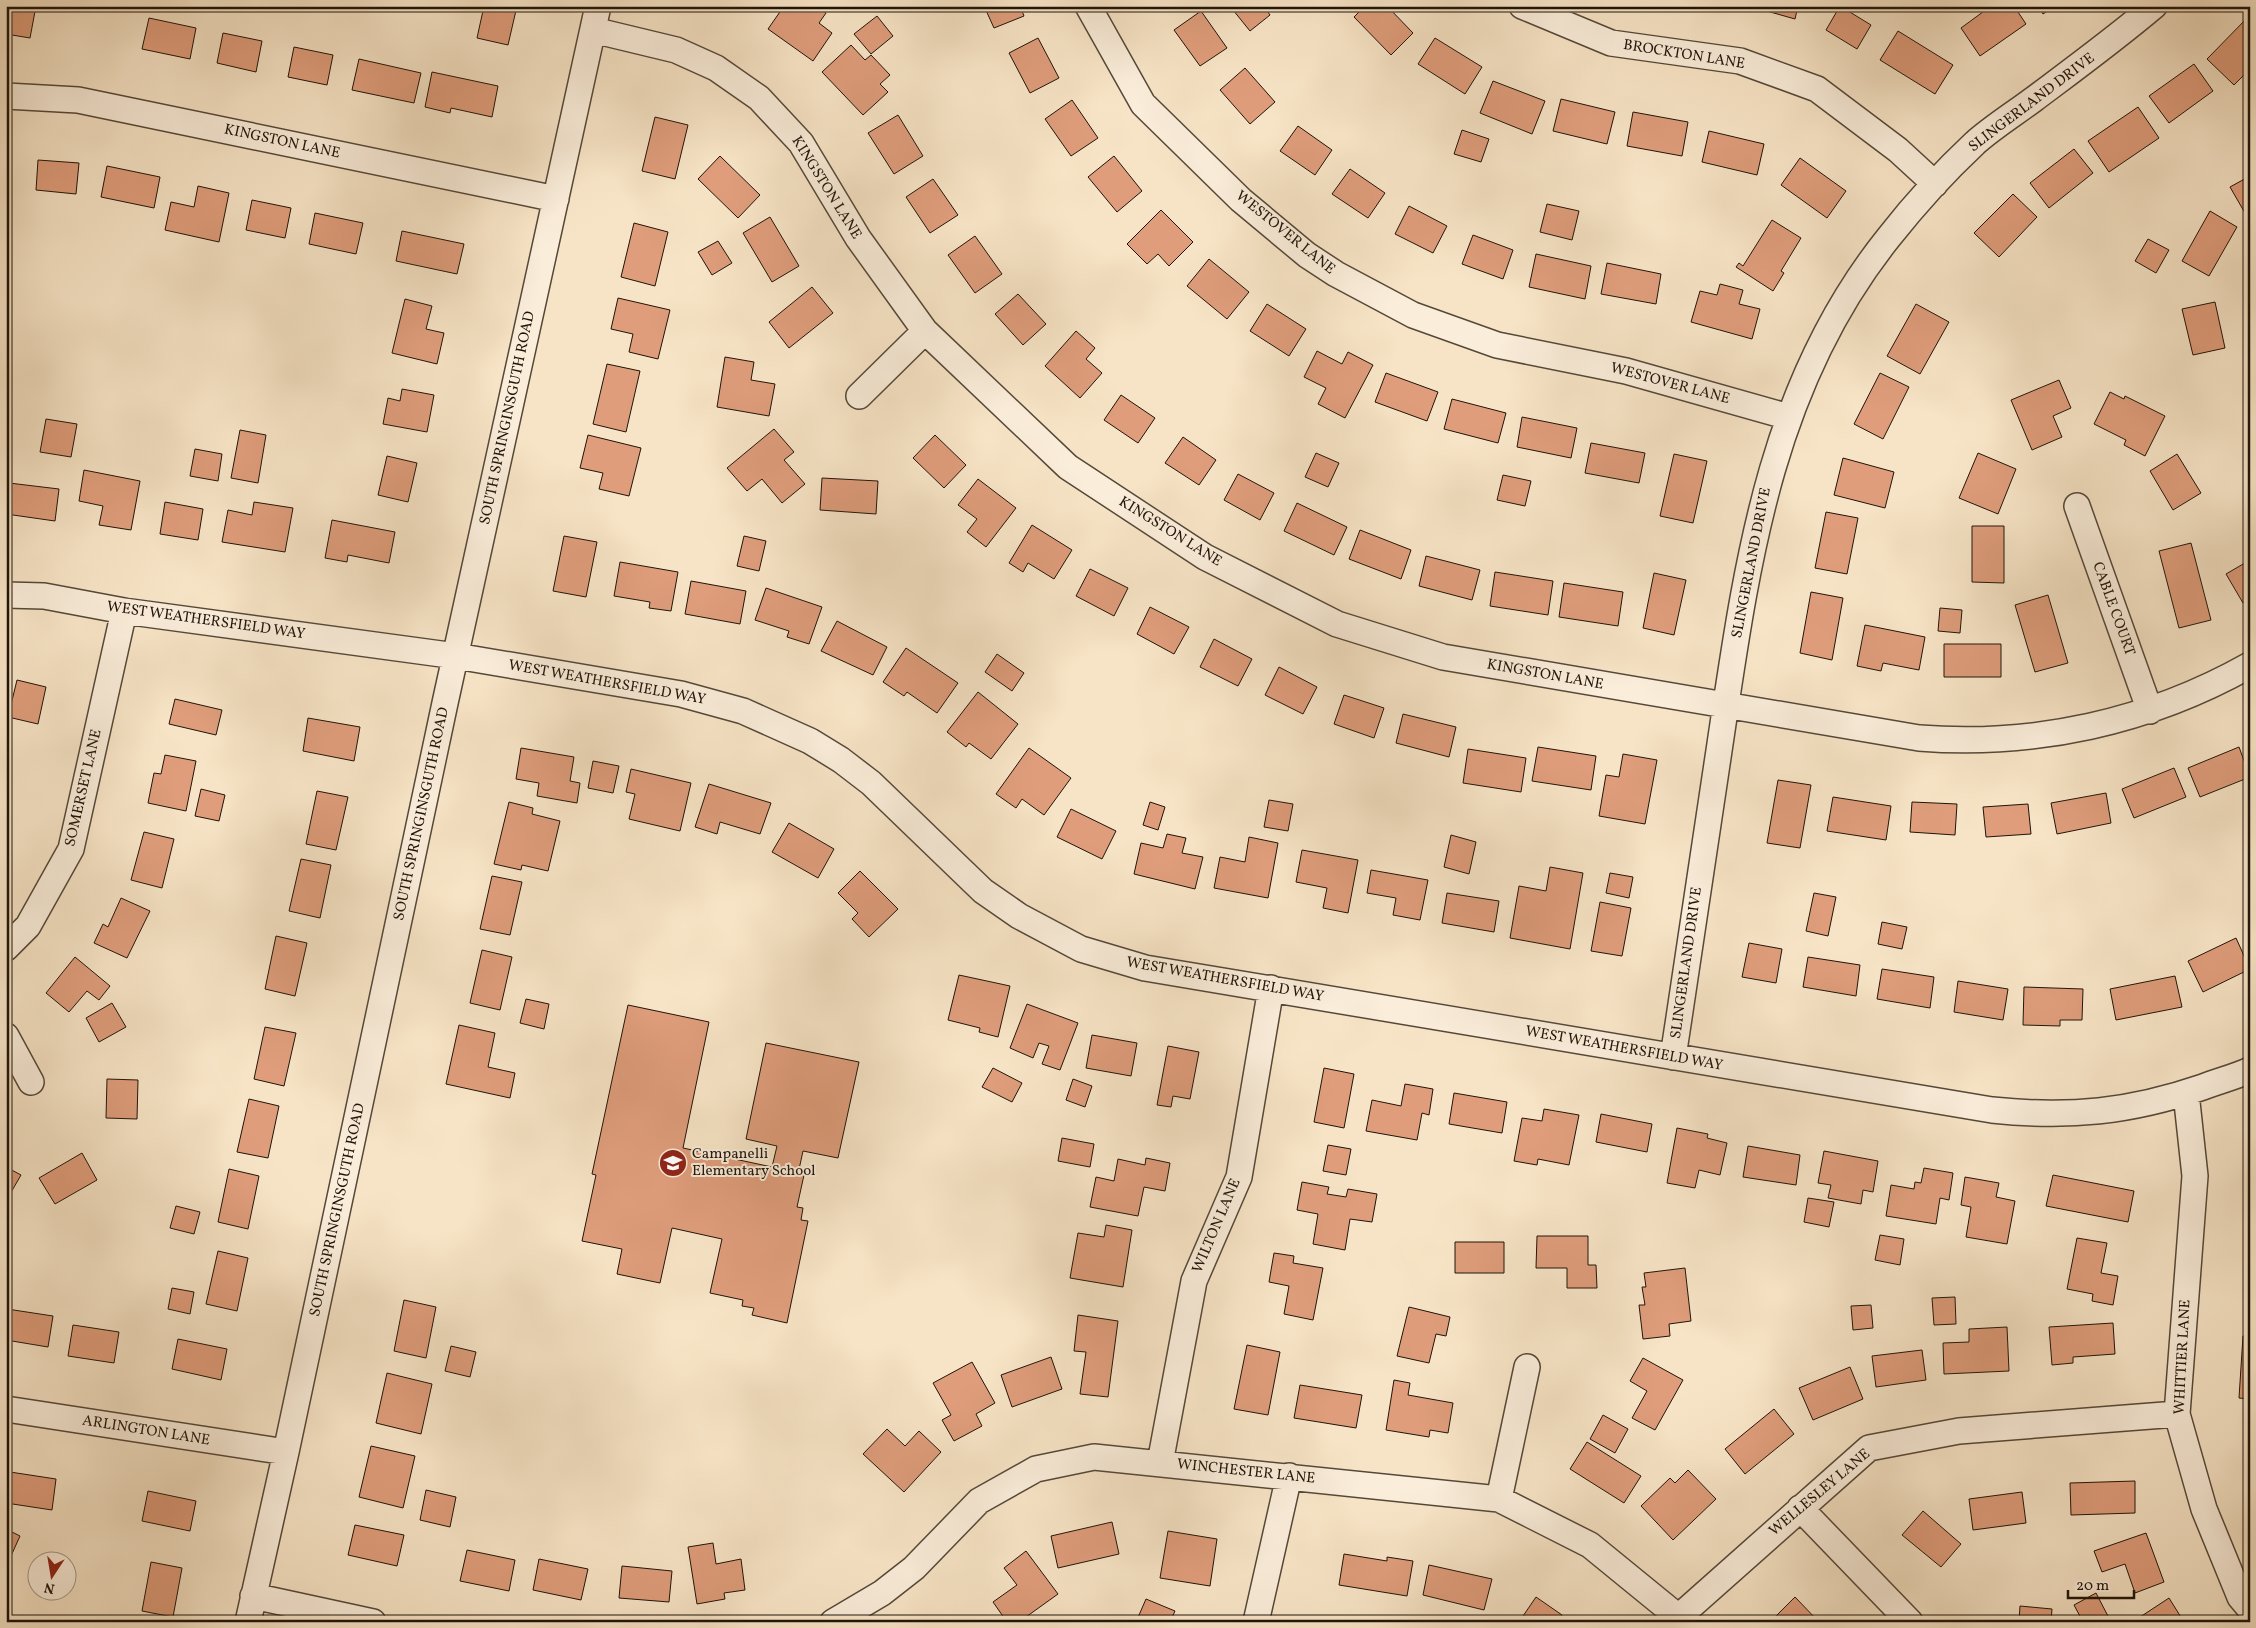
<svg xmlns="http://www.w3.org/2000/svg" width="2256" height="1628" viewBox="0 0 2256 1628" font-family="Vollkorn,serif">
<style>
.building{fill:#df9d7b;stroke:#1f140a}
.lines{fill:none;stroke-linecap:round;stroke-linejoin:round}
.minor-casing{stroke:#554839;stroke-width:28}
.minor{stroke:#faedda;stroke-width:25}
.labels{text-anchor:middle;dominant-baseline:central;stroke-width:4;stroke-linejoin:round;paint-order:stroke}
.street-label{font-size:15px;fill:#1f140a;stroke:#faedda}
.poi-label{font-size:15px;fill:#1f140a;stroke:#faedda;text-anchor:start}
</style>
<rect width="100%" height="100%" fill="#f7e4c6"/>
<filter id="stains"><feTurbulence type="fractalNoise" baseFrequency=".004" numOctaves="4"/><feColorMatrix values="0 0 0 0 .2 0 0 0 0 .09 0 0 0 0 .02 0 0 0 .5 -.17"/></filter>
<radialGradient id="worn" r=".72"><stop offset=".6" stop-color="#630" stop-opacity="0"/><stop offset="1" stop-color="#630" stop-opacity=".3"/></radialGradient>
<path class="building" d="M7 6H36L30 38 6 34Z
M484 6H517L508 45 477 38Z
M784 6H817L826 13 819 23 832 33 813 61 768 29Z
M984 6H1020L1024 16 994 28Z
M1238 6H1264L1270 15 1250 31 1233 10Z
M1365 6H1387L1413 33 1391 55 1354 17Z
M1749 6H1798L1795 19Z
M1840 6 1871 25 1857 49 1826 30Z
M1991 6H2014L2026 24 1980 56 1961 28Z
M2038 6H2055L2043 14Z
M1201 11 1227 48 1200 66 1174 30Z
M877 16 893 36 871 54 854 34Z
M2249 16 2250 69 2234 85 2207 59Z
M149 18 196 28 190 59 142 49Z
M1898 31 1953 65 1935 94 1880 60Z
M223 33 262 41 256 72 217 63Z
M1038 38 1059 78 1030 93 1009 53Z
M1435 38 1482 67 1465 94 1418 64Z
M851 45 865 60 871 55 890 75 880 84 888 92 863 115 822 72Z
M294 47 333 55 327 85 288 77Z
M359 59 421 73 414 103 352 90Z
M2194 64 2213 91 2169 123 2149 96Z
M1245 68 1275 102 1250 124 1220 90Z
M432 72 498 86 492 117 451 108 450 113 425 107Z
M1493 81 1545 101 1532 134 1480 113Z
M1561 99 1615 112 1607 144 1553 131Z
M1072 100 1098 138 1071 156 1045 119Z
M2138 107 2159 138 2109 172 2088 141Z
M1633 112 1688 122 1682 156 1627 146Z
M898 115 923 156 894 174 868 133Z
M655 117 688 125 675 179 642 171Z
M1298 126 1332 150 1315 175 1280 151Z
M1462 130 1489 139 1481 162 1454 154Z
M1709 131 1764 144 1757 175 1702 162Z
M2074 149 2093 173 2049 208 2030 183Z
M720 156 760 195 738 218 698 179Z
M1114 156 1142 191 1117 212 1088 177Z
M6 157H8L9 187H6Z
M1800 158 1846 191 1827 218 1781 185Z
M38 160 79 163 76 194 36 190Z
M107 166 160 177 154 208 101 197Z
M1350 169 1385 193 1368 218 1332 194Z
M2250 176V220H2249L2230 187Z
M933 179 958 215 930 233 906 197Z
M198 186 229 193 219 242 165 230 171 202 194 207Z
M2013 194 2037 217 1999 257 1974 233Z
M252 200 291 208 285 238 246 230Z
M1547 204 1579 211 1572 240 1540 232Z
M1409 206 1447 226 1433 253 1395 234Z
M1161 210 1193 242 1169 266 1158 254 1147 264 1127 244Z
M2210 211 2237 227 2209 276 2182 261Z
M315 213 363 223 356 254 309 244Z
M770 217 799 266 772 282 743 233Z
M1772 220 1801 238 1781 271 1784 273 1773 291 1736 267 1739 263 1743 266Z
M634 223 668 232 655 286 621 277Z
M402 231 464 244 457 274 396 261Z
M1473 235 1513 250 1503 279 1462 264Z
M975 236 1002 274 975 293 948 255Z
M2148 239 2169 250 2156 273 2135 261Z
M718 241 732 263 712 275 698 252Z
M1536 254 1591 266 1585 299 1529 287Z
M1209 259 1249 292 1227 319 1187 286Z
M1607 263 1661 274 1656 304 1601 294Z
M1720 284 1743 290 1739 304 1760 309 1752 339 1691 322 1700 291 1717 295Z
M812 287 833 313 789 348 769 322Z
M1018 294 1046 324 1023 345 995 314Z
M618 298 670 310 658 359 629 352 633 334 611 329Z
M405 299 432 306 426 329 444 333 437 364 392 353Z
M2215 302 2225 348 2193 355 2182 309Z
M1267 304 1306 329 1289 356 1250 331Z
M1916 304 1949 322 1920 374 1887 356Z
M1076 331 1095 348 1086 359 1102 373 1080 398 1045 366Z
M1317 351 1342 364 1348 352 1373 365 1345 418 1318 404 1326 388 1304 377Z
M725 357 754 362 751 380 775 384 769 416 717 407Z
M607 364 640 371 626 432 593 424Z
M1386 373 1438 392 1427 421 1375 402Z
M1880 373 1909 387 1883 439 1854 424Z
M2059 380 2071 408 2053 416 2062 437 2032 450 2011 400Z
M402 389 434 395 427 432 383 424 388 398 400 401Z
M2110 392 2124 399 2125 396 2165 416 2145 456 2124 445 2126 440 2094 424Z
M1121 395 1155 418 1138 443 1104 420Z
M1452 399 1506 413 1498 443 1444 429Z
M1522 417 1577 428 1571 458 1517 447Z
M46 419 77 424 71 457 40 452Z
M774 429 794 452 784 460 805 484 782 503 762 479 747 491 727 468Z
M240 430 266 435 258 483 231 478Z
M588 435 641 448 629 496 599 489 603 473 580 468Z
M935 435 966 465 944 488 913 458Z
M1183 437 1216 460 1199 485 1165 463Z
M1591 443 1645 453 1639 483 1585 473Z
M195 449 222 454 218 481 190 476Z
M1316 453 1339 463 1328 487 1305 477Z
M1978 453 2016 469 1998 514 1959 498Z
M1674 454 1707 461 1693 523 1660 516Z
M2177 454 2201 493 2173 510 2150 471Z
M387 456 417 463 408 502 378 495Z
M1843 458 1894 472 1885 508 1834 495Z
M84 470 140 481 131 530 99 525 103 506 79 501Z
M1238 474 1274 493 1260 520 1224 500Z
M1503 475 1531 481 1525 506 1497 500Z
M822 478 878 481 876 514 820 510Z
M978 479 1016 508 986 547 967 532 977 519 958 505Z
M9 483 59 489 55 521 6 514Z
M165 502 203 509 198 540 160 534Z
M254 502 293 508 285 552 222 542 228 510 252 515Z
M1297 503 1347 527 1334 555 1284 531Z
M1826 512 1858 518 1847 574 1815 568Z
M332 520 395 532 389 563 348 555 347 562 325 558Z
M1032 525 1072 550 1054 579 1028 563 1023 572 1009 563Z
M1972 526H2004V583L1972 582Z
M1360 530 1411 550 1401 579 1349 559Z
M564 536 597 542 586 597 553 591Z
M744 536 766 541 759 571 737 566Z
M2191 543 2211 620 2179 628 2159 551Z
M1426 556 1480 570 1472 600 1419 586Z
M2250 560V599L2243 603 2226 574Z
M620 562 678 572 671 611 649 608 650 602 614 596Z
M1090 569 1128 588 1114 616 1076 596Z
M1495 572 1553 581 1548 615 1490 606Z
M1654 573 1686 580 1674 635 1643 628Z
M691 581 746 591 740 624 685 614Z
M1564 583 1623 592 1618 626 1559 617Z
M766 588 822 607 809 644 787 637 789 631 755 620Z
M1811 592 1843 598 1832 660 1800 653Z
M2048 595 2068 663 2035 672 2015 605Z
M1150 607 1189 627 1174 654 1137 634Z
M1940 608 1962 610 1960 633 1938 631Z
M837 621 887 647 873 675 821 651Z
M1865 625 1925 637 1919 670 1883 663 1881 671 1857 666Z
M1214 639 1252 659 1238 686 1200 667Z
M1944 644H2001V677H1944Z
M906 648 958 683 937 713 907 692 904 696 883 682Z
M997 654 1024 673 1012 691 985 672Z
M1279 667 1317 687 1303 714 1265 695Z
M17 680 46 687 38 724 8 717Z
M978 692 1018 724 991 759 969 743 966 747 947 732Z
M1344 695 1384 708 1374 738 1334 724Z
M175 699 222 710 216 735 169 724Z
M1403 714 1456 727 1449 757 1396 743Z
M308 718 360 727 354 761 303 751Z
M1538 747 1596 756 1591 790 1532 781Z
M2239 747 2250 777 2200 797 2188 768Z
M521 748 574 757 570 781 580 783 577 803 537 796 539 783 516 779Z
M1029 748 1071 778 1044 815 1022 799 1016 808 996 794Z
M1468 749 1526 758 1521 792 1463 783Z
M1623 754 1657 760 1645 824 1599 816 1606 775 1619 777Z
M165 755 196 761 186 811 148 803 154 773 161 774Z
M593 761 619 766 613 793 588 788Z
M2174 768 2186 797 2134 818 2122 789Z
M631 769 691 783 680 831 629 819 635 794 626 792Z
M1778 780 1811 785 1800 848 1767 843Z
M709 784 771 803 760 834 720 822 717 834 695 827Z
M201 789 225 795 219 821 195 816Z
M317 791 348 797 336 850 306 844Z
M2106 793 2111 823 2057 834 2051 803Z
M1833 797 1891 806 1886 840 1827 831Z
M1269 800 1293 804 1288 831 1264 827Z
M509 802 533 808 532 814 560 821 548 871 522 865 521 870 494 864Z
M1150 802 1165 807 1158 830 1143 825Z
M1912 802 1957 804 1955 835 1910 832Z
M2028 804 2031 834 1986 837 1983 807Z
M1071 809 1116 831 1102 859 1057 837Z
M789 823 834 849 818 878 772 852Z
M144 832 174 839 162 888 131 880Z
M1167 834 1186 838 1182 853 1203 857 1195 889 1134 874 1141 843 1163 848Z
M1451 835 1476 842 1469 874 1444 867Z
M1249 837 1278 843 1268 898 1214 888 1220 857 1245 862Z
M1302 850 1358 860 1348 913 1323 908 1327 888 1296 882Z
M301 859 331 865 320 918 289 911Z
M1550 867 1583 873 1570 949 1510 938 1519 886 1546 891Z
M1371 870 1428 880 1420 920 1393 915 1396 898 1367 893Z
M860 871 898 909 869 937 852 919 858 913 838 893Z
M1610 873 1633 877 1629 898 1606 893Z
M492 876 522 882 510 935 480 929Z
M1447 893 1499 901 1494 932 1442 923Z
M1814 893 1836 897 1828 936 1806 931Z
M121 898 150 911 127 958 94 943 103 924 108 927Z
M1600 902 1631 908 1622 956 1591 951Z
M1882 922 1907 927 1902 949 1878 944Z
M276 936 307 943 295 996 265 989Z
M2236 938 2250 969 2203 992 2188 961Z
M1749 943 1782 949 1776 983 1742 977Z
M482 950 512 957 500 1010 470 1003Z
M75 957 110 986 99 1000 87 991 69 1012 46 993Z
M1808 957 1860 965 1856 996 1803 987Z
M1882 969 1934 977 1930 1008 1877 999Z
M959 975 1010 986 998 1037 979 1032 980 1028 948 1020Z
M2175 976 2182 1007 2116 1020 2110 989Z
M1958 981 2008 989 2003 1020 1954 1012Z
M2024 987 2083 989 2082 1020H2060V1026L2023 1025Z
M526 999 549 1004 544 1029 520 1023Z
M112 1003 126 1027 99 1042 86 1018Z
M1027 1004 1078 1023 1060 1070 1042 1064 1049 1046 1039 1043 1033 1058 1010 1048Z
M628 1005 709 1022 683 1148 772 1167 777 1146 746 1139 766 1043 859 1062 838 1158 803 1151 798 1174 804 1175 797 1207 803 1208 801 1220 808 1221 787 1323 752 1315 754 1308 742 1306 743 1300 710 1293 722 1239 672 1228 660 1283 617 1274 622 1249 582 1241 596 1175 592 1174Z
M459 1025 495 1033 488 1067 515 1073 510 1098 446 1084Z
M265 1027 296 1033 284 1086 254 1079Z
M1092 1035 1137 1043 1131 1076 1086 1068Z
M1168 1046 1199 1052 1190 1099 1173 1096 1171 1107 1157 1105Z
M993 1068 1022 1083 1012 1102 982 1087Z
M1324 1068 1354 1074 1344 1128 1314 1122Z
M107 1079 138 1080 137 1119 106 1118Z
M1073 1079 1092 1086 1085 1107 1066 1100Z
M1405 1084 1433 1089 1429 1115 1422 1113 1417 1140 1366 1131 1372 1100 1401 1106Z
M1454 1093 1507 1102 1502 1133 1449 1124Z
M249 1099 279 1106 268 1158 237 1152Z
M1544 1109 1579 1115 1569 1165 1538 1159 1537 1165 1514 1161 1522 1118 1542 1121Z
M1601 1114 1652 1124 1647 1152 1596 1142Z
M1677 1128 1708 1134 1707 1138 1727 1143 1720 1175 1699 1170 1695 1188 1667 1183Z
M1062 1138 1094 1144 1090 1167 1058 1161Z
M1328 1145 1351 1149 1346 1175 1323 1171Z
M1748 1146 1800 1155 1796 1185 1743 1177Z
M1824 1151 1878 1161 1873 1192 1863 1190 1861 1204 1828 1198 1831 1185 1818 1183Z
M82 1153 97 1180 55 1204 39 1178Z
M1146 1158 1170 1163 1165 1191 1144 1187 1138 1216 1090 1207 1096 1177 1114 1181 1118 1159 1145 1165Z
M6 1167 21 1175 6 1201Z
M1924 1168 1953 1173 1949 1200 1940 1198 1936 1224 1886 1216 1891 1185 1914 1189 1915 1182 1921 1183Z
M229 1169 259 1176 248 1229 218 1222Z
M2053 1175 2134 1191 2128 1222 2046 1206Z
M1965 1177 1999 1183 1996 1197 2015 1201 2007 1244 1966 1237 1971 1207 1961 1205Z
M1302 1182 1329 1187 1327 1194 1346 1197 1348 1189 1377 1194 1372 1222 1350 1219 1345 1250 1313 1244 1318 1214 1297 1210Z
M1808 1198 1834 1202 1829 1227 1804 1222Z
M176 1206 200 1212 194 1234 170 1228Z
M1106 1225 1132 1230 1123 1287 1070 1278 1078 1233 1104 1237Z
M1880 1235 1904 1239 1900 1265 1875 1260Z
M1537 1236H1588V1265H1596L1597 1288H1567V1268H1536Z
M2077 1238 2107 1243 2101 1273 2118 1276 2113 1305 2092 1301 2093 1294 2067 1289Z
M1455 1242H1504V1273H1455Z
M218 1251 248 1258 237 1311 206 1304Z
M1274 1253 1294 1256 1293 1263 1323 1268 1313 1320 1284 1314 1289 1286 1269 1282Z
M1685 1268 1691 1321 1669 1324 1670 1336 1643 1339 1639 1305H1645L1642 1287H1646L1644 1273Z
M172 1288 194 1292 190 1314 168 1309Z
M1955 1297 1956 1324 1934 1325 1932 1298Z
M404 1300 436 1307 426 1358 394 1351Z
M1871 1305 1873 1328 1853 1330 1851 1306Z
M1409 1307 1450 1317 1446 1336 1436 1334 1429 1363 1397 1356Z
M7 1309 53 1316 48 1347 6 1340Z
M1078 1315 1118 1321 1108 1397 1080 1394 1086 1352 1074 1351Z
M2113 1323 2115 1354 2073 1357V1363L2052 1365 2049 1327Z
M73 1325 119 1332 114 1363 68 1356Z
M2007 1327 2009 1371 1944 1374 1943 1343 1969 1342V1329Z
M2243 1336H2250V1399L2239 1398Z
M178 1339 227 1349 221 1380 172 1369Z
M1247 1345 1280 1352 1268 1415 1234 1409Z
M451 1346 476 1352 470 1377 445 1371Z
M1922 1350 1926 1380 1876 1387 1872 1356Z
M1051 1357 1062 1389 1012 1407 1001 1375Z
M1643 1358 1683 1380 1655 1430 1632 1418 1647 1391 1630 1381Z
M972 1362 995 1403 976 1414 982 1426 954 1441 942 1420 951 1415 933 1383Z
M1850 1367 1863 1399 1813 1420 1799 1388Z
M387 1373 432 1384 421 1434 376 1423Z
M1394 1380 1410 1383 1408 1395 1453 1403 1448 1433 1430 1430 1429 1437 1386 1430Z
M1300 1385 1362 1395 1356 1428 1294 1418Z
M1774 1409 1794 1434 1745 1474 1725 1449Z
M1603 1415 1628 1429 1615 1453 1590 1439Z
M887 1429 905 1446 919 1431 941 1452 904 1492 863 1454Z
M1587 1442 1641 1476 1624 1503 1570 1469Z
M371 1446 415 1456 403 1508 359 1497Z
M1688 1470 1716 1499 1673 1540 1641 1506 1670 1478 1675 1483Z
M10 1472 56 1479 52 1510 6 1503Z
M2135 1481V1513L2071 1515 2070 1483Z
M426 1490 456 1497 450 1527 420 1520Z
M148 1491 196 1501 190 1531 142 1521Z
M2022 1492 2026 1523 1973 1530 1969 1499Z
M1923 1511 1961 1544 1941 1567 1902 1535Z
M1112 1522 1119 1554 1058 1568 1051 1536Z
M355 1525 404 1535 397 1566 348 1555Z
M6 1529 20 1536 6 1567Z
M1168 1531 1217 1539 1210 1586 1160 1578Z
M2146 1533 2164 1582 2135 1593 2125 1564 2102 1572 2094 1551Z
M713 1543 716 1564 741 1559 745 1590 724 1593 725 1599 697 1604 688 1547Z
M467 1550 515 1560 509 1591 460 1581Z
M1026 1551 1058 1594 1019 1622H1007L993 1602 1017 1585 1004 1568Z
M1344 1554 1387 1561V1557L1413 1561 1407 1596 1339 1585Z
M539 1559 588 1569 581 1600 533 1590Z
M151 1562 182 1568 173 1617 142 1611Z
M1429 1565 1492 1579 1484 1610 1423 1595Z
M622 1566 672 1571 669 1602 619 1598Z
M2096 1593 2109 1618 2101 1622H2083L2074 1605Z
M1536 1597 1562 1615 1558 1622H1525L1521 1619Z
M1795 1597 1819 1622H1774L1772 1620Z
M2169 1598 2184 1622H2135L2134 1621Z
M1146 1599 1175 1611 1170 1622H1136Z
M2020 1606 2052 1609 2051 1622H2019Z"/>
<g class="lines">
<defs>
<path id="minor" d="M1088 6 1143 104 1241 200 1307 255 1336 274 1413 315 1497 345 1626 371 1789 417
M1522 6 1611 43 1740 61 1817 89 1898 150 1935 184
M593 30 676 50 716 68 759 98 801 143 858 238 925 331
M6 96 78 100 556 199
M859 396 925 331 1068 467 1205 557 1337 624 1443 657 1919 738C2035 747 2149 722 2250 665
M2077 506 2150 711
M6 595 44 596 124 611 456 656 681 694 743 711 810 741 841 760 871 783 983 891 1019 916 1081 949 1145 968 1992 1110C2069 1118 2130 1112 2203 1087 2218 1081 2235 1077 2250 1070
M6 948 28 926 71 849 124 611
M6 1036 31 1082
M1673 1057C1689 953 1704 849 1720 744 1747 563 1770 385 1889 237 1915 204 1944 172 1975 143 1993 127 2014 114 2034 99 2074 69 2115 39 2154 6
M2186 1093 2195 1176 2177 1414 2204 1509 2240 1597 2250 1609
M6 1409 286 1452
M1160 1463 1194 1281 1239 1177 1271 988
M1499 1499 1527 1367
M1800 1508 1910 1622
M253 1596 373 1622
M248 1622 286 1452 445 703 598 6
M833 1622 882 1593 914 1568 979 1501 1036 1469 1094 1457 1499 1499 1590 1545 1677 1616
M1256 1622 1289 1476
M1673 1622 1869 1448 1959 1431 2177 1414"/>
</defs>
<use href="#minor" class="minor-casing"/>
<use href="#minor" class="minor"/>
</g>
<defs>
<symbol id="school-disc" viewBox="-11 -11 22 22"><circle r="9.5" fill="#8f2418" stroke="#faedda"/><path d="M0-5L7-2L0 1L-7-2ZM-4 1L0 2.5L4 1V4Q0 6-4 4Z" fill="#fff"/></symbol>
</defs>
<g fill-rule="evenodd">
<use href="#school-disc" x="657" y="1147" width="32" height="32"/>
</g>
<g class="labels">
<g class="street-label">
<text transform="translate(1684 55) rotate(9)">BROCKTON LANE</text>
<text transform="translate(2032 103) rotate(-37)">SLINGERLAND DRIVE</text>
<text transform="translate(282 142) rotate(12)">KINGSTON LANE</text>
<text transform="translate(826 188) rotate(58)">KINGSTON LANE</text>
<text transform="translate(1285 233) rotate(39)">WESTOVER LANE</text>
<text transform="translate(1670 384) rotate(15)">WESTOVER LANE</text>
<text transform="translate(508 418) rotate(-78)">SOUTH SPRINGINSGUTH ROAD</text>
<text transform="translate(1170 532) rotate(32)">KINGSTON LANE</text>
<text transform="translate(1752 563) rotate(-79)">SLINGERLAND DRIVE</text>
<text transform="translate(2113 609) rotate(70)">CABLE COURT</text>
<text transform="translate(206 621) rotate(8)">WEST WEATHERSFIELD WAY</text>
<text transform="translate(1545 675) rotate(10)">KINGSTON LANE</text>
<text transform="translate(607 683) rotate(10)">WEST WEATHERSFIELD WAY</text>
<text transform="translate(84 788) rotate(-77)">SOMERSET LANE</text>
<text transform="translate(422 814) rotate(-78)">SOUTH SPRINGINSGUTH ROAD</text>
<text transform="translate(1687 963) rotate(-82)">SLINGERLAND DRIVE</text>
<text transform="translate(1225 980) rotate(10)">WEST WEATHERSFIELD WAY</text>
<text transform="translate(1624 1049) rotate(10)">WEST WEATHERSFIELD WAY</text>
<text transform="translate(338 1210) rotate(-78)">SOUTH SPRINGINSGUTH ROAD</text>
<text transform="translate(1217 1226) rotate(-67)">WILTON LANE</text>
<text transform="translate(2183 1357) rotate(-87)">WHITTIER LANE</text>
<text transform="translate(146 1431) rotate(9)">ARLINGTON LANE</text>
<text transform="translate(1246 1472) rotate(6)">WINCHESTER LANE</text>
<text transform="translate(1820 1493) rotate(-40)">WELLESLEY LANE</text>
</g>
<g class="poi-label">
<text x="692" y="1154">Campanelli<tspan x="692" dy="17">Elementary School</tspan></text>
</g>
</g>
<rect width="2256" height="1628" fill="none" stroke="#f7e4c6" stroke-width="25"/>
<rect x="8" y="8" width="2241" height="1613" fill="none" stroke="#1f140a" stroke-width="2.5"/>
<rect x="12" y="12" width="2231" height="1603" fill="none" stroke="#1f140a"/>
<g transform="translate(52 1576) rotate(192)"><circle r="24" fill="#faedda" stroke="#a29687"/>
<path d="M0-4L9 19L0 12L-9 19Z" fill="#8f2418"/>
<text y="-8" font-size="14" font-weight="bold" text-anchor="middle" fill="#1f140a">N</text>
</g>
<path d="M2068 1590v8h66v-8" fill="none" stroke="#1f140a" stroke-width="2.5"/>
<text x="2076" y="1590" font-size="15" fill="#1f140a" stroke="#faedda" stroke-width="4" paint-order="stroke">20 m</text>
<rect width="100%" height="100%" filter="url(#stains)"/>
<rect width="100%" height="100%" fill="url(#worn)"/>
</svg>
